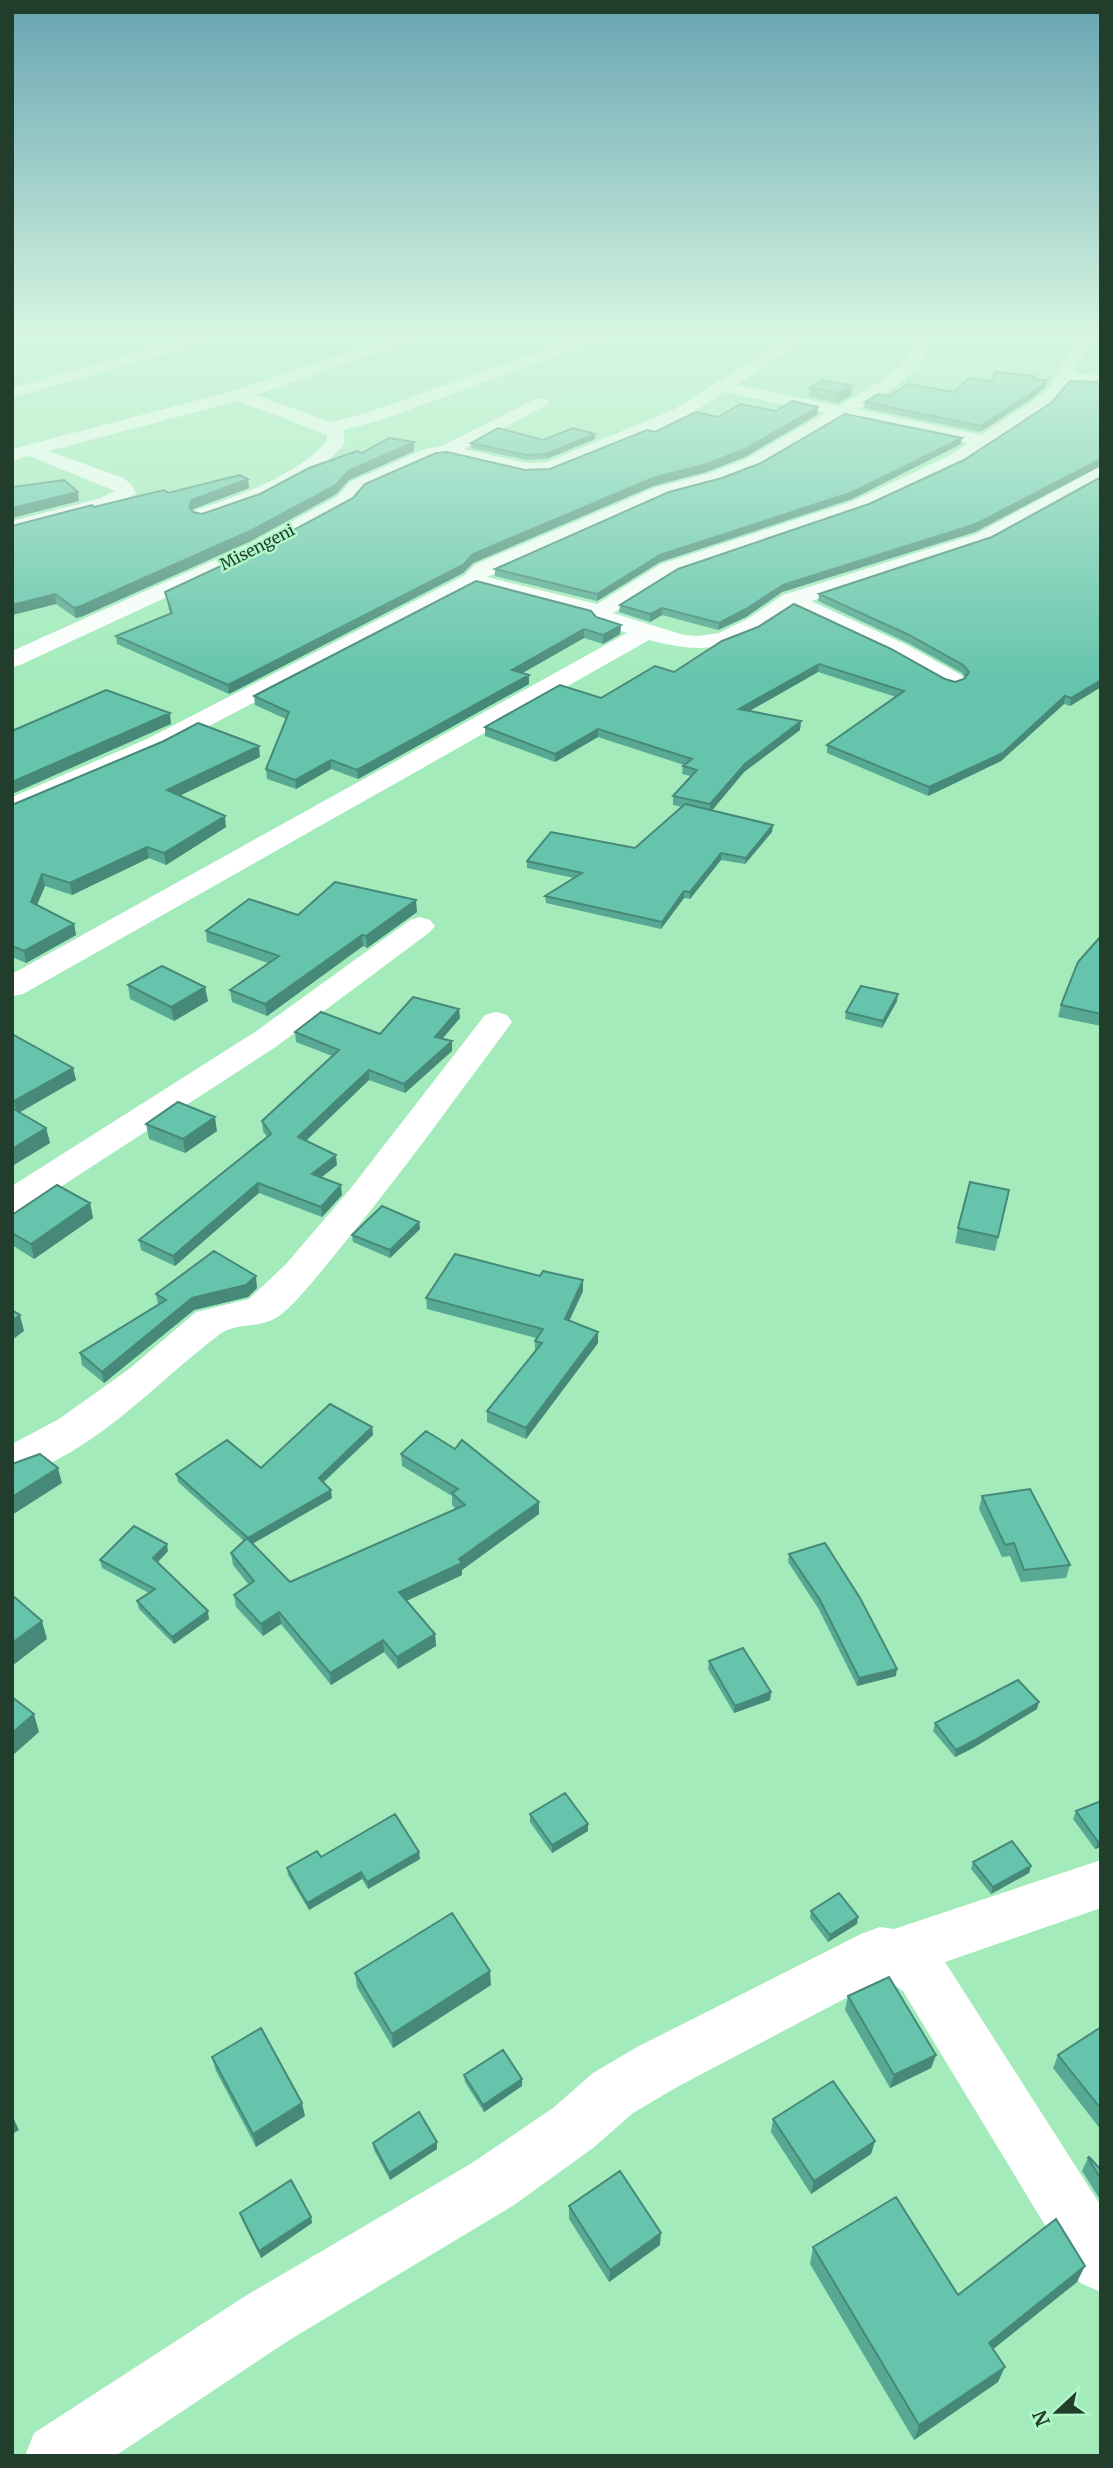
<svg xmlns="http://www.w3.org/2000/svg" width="1113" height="2468" viewBox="0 0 1113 2468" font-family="Merriweather,serif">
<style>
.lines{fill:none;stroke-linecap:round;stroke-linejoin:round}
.minor{fill:#fff;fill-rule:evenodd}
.wall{fill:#58a994}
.shaded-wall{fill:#478978}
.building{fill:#66c4ac;stroke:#478978;stroke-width:2}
.labels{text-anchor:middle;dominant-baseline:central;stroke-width:5;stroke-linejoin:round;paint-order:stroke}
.far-street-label{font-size:16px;fill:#213e2c;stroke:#b1f8c9}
</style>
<rect width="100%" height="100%" fill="#a4ebbc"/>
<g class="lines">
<path class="minor" d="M194 336H218L216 339 12 398V388Z
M397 336H420L418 339 256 395 331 422 366 413 584 336H606L604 339 378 421 343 430 345 442C318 480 248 509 203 520L196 518 193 514 196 510C240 495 295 477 327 441V435L238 401 49 451 123 478 131 484 136 493 112 507 12 533V521L98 499 115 491 29 456 12 461V449L233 391Z
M791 336H809L737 385 838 406C867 389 910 371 916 336H932C929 371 885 393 857 409L981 435 1036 399 1050 386 1078 336H1090L1092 338 1074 372 1101 376V386L1069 382 1063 393 1048 407 962 464 867 509 677 574 613 613 684 635 698 636 719 633 747 619 783 595 976 534 1101 466V480L990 542 811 601 907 645 961 675 965 680 961 685 953 687 945 685 891 655 793 609C739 647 713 657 649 640L23 994 12 996V974L627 633 597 623 592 617 476 587 165 749 12 815V797L147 739 465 575 474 565 654 488 707 474 746 459 825 413 724 392 685 418 550 474 526 475 447 457 436 458 364 490 352 504 266 551 20 665 12 667V651L252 543 338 496 350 482 425 449 442 446 535 399H547L550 403 464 449 526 463 547 462 673 410ZM844 417 968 443 948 456 853 501 661 564 597 604 487 577 668 496 721 482 760 467Z
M420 917 430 920 435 926 430 932 277 1046 25 1210 12 1214V1186L255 1032 410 920Z
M496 1012 507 1015 512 1022 507 1029C451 1104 397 1180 337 1252 323 1269 292 1309 276 1318 259 1328 235 1323 220 1334 153 1385 95 1453 12 1479V1444L59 1419 129 1369 196 1312 249 1299 286 1264 351 1188 485 1015Z
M1101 1860V1908L945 1962 1101 2206V2292L1080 2283 903 1991 884 1978 677 2087 633 2113 593 2148 514 2205 291 2339 115 2456H25L34 2433 247 2295 472 2163 553 2108 593 2073 637 2047 861 1934 880 1927 894 1929Z"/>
</g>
<path class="wall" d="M1035 376 1034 379 1046 386 1034 397 980 432 864 408 865 402 889 396 954 392 991 381Z
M810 388 851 395 838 403 809 397Z
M818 407V414L745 457 706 472 653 486 473 563 463 573 229 694 117 644 116 636 170 614 165 592 525 470 550 469 655 432 718 417Z
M595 439 546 459 526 460 471 448V443Z
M961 444 852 499 660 562 597 601 495 576V569Z
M414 451 349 480 336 494 251 541 83 616 76 618 56 604 12 615 94 507 248 479 249 488 193 509V512L202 514 260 494 362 453Z
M1101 477V687L1070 706 1064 704 1001 761 928 796 827 753V745L896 697 818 672 749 711 801 721 800 730 744 772 712 810 772 832 745 864 721 860 690 899 684 898 661 929 546 903 545 896 574 878 527 868V861L635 848 682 807 673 805V796L691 776 682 774 683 766 684 765 598 737 555 762 485 736V727L601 698 674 672 722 641 955 682 964 679 965 677 962 673 908 643 818 601 819 594 992 537Z
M975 532 782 592 746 617 718 630 662 615 650 622 619 612 620 605Z
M596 617 621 625 620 634 603 644 584 638 522 673 529 675V684L358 779 331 769 296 789 267 779 266 769 286 719 255 705 254 696Z
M260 757 180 795 226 827 166 865 149 858 72 895 45 886 37 905 74 924 76 935 26 963 12 957V805Z
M417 912 367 948 363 946 267 1016 232 1002 230 990 268 963 207 942 206 931Z
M1101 936V1026L1058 1017 1061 1005Z
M128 985 208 1001 174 1021 130 999Z
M897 1001 882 1028 845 1019 846 1012Z
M460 1018 442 1039 452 1051 405 1093 369 1080 306 1141 337 1165 321 1177 342 1195 322 1217 259 1193 175 1266 141 1250 139 1240 267 1137 263 1131 262 1121 332 1056 296 1042 295 1032 380 1034Z
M12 1034 73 1068 76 1080 19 1112 46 1128 50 1143 12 1166Z
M146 1124 217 1131 185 1153 149 1139Z
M1009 1190 995 1251 955 1243 958 1228Z
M90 1203 93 1218 34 1259 12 1245V1215Z
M419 1222 420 1229 390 1258 353 1242 352 1235Z
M257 1288 248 1297 194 1310 104 1383 82 1365 80 1353 158 1304 156 1294Z
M583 1291 569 1321 598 1343 526 1439 487 1422V1411L535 1352V1341L536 1338 427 1309 426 1298Z
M372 1427 373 1435 324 1482 332 1498 252 1544 290 1582 456 1509 452 1505V1496L402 1466 401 1454 539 1514 462 1570V1575L406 1601 435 1634 436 1646 398 1669 384 1652 331 1685 281 1624 263 1636 236 1607 234 1595 249 1585 233 1565 231 1553 244 1541 178 1482 176 1474 261 1468Z
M982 1496 1070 1565 1066 1578 1021 1582 1010 1556 1002 1557 979 1509Z
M168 1551 158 1562 209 1619 174 1644 139 1609 137 1601 149 1593 102 1568 100 1560Z
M789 1554 896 1676 857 1686 818 1608 788 1562Z
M709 1661 771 1692 770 1700 734 1713 708 1669Z
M1037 1709 973 1748 955 1757 933 1731 935 1723Z
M1101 1801V1847L1095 1849 1073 1819 1076 1811Z
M530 1814 588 1831 552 1853 530 1822Z
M321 1857 420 1859 368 1889 362 1879 309 1910 288 1875 287 1868Z
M973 1862 1031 1866 1029 1873 991 1894 971 1869Z
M811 1911 857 1924 828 1942 810 1918Z
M355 1973 491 1985 393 2048 357 1987Z
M848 1996 936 2055 931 2068 890 2088 845 2010Z
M1101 2027V2130L1053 2068 1058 2055Z
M212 2057 305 2116 256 2147 216 2071Z
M464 2075 522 2079V2086L484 2112 465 2082Z
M773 2119 875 2141 871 2154 811 2194 771 2132Z
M437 2142V2149L390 2180 374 2150 373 2143Z
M1088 2158 1101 2170V2201L1082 2171Z
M569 2206 660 2245 609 2282 569 2219Z
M240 2213 311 2217 312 2223 261 2258 242 2220Z
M813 2247 958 2295 1077 2282 993 2349 998 2382 914 2440 810 2264Z"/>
<path class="shaded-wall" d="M1047 380 1046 386 1034 397 980 432 981 426Z
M852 386 851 395 838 403 839 393Z
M818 407V414L745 457 706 472 653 486 473 563 463 573 229 694 228 685 473 554Z
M595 434V439L546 459V454Z
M962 438 961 444 852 499 660 562 597 601V594L660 555Z
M414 442V451L349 480 336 494 251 541 83 616 76 618 74 608 348 471Z
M1101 459V466L975 532 782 592 746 617 718 630 719 623 783 585Z
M248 479 249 488 193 509 190 517 189 507 192 500Z
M78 492 79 501 12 518V508Z
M55 594 56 604 12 615V605Z
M662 608V615L650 622V614Z
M621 625 620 634 603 644V635Z
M584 629V638L512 679V670Z
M819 664 818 672 739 717V709Z
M529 675V684L358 779 357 770Z
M1101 680V687L1070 706 1071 698Z
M1065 696 1064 704 1001 761 928 796 929 787Z
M170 713 171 724 12 794V782Z
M801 721 800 730 744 772 710 813V804L745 764Z
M598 729V737L555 762V754Z
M259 746 260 757 169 801 167 790Z
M331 760V769L296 789 295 780Z
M225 816 226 827 166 865 164 853Z
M773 825 772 832 745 864 746 858Z
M147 847 149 858 72 895 70 883Z
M721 853V860L690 899V892Z
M42 874 45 886 33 914 31 902Z
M684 891V898L661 929 662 922Z
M416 900 417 912 367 948 366 936Z
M74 924 76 935 26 963 24 951Z
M362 935 363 946 267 1016 265 1004Z
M205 987 208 1001 174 1021 171 1007Z
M898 994 897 1001 882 1028 883 1021Z
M459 1009 460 1018 436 1046 435 1037Z
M452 1041V1051L405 1093 404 1084Z
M73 1068 76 1080 17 1114 14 1101Z
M369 1070V1080L299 1147 298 1137Z
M215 1117 217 1131 185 1153 183 1139Z
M46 1128 50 1143 12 1166V1149Z
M336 1155 337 1165 313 1184 312 1174Z
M258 1183 259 1193 175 1266 173 1256Z
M341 1185 342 1195 322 1217 321 1207Z
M90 1203 93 1218 34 1259 31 1244Z
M419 1222 420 1229 390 1258V1250Z
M256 1276 257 1288 248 1297 194 1310 104 1383 102 1372 192 1298Z
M583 1280V1291L565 1330V1319Z
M20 1315 24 1331 12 1340V1321Z
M598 1332V1343L526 1439V1428Z
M372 1427 373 1435 320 1485 319 1478Z
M58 1468 62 1483 12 1515V1497Z
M331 1490 332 1498 249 1546 248 1538Z
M539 1502V1514L462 1570V1575L400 1604 399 1592 459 1559Z
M167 1544 168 1551 155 1565 153 1558Z
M208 1611 209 1619 174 1644 172 1637Z
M279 1612 281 1624 263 1636 261 1624Z
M42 1621 47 1639 12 1666V1643Z
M435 1634 436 1646 398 1669 397 1657Z
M383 1640 384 1652 331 1685 330 1673Z
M897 1669 896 1676 857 1686 859 1678Z
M771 1692 770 1700 734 1713 735 1706Z
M1039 1702 1037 1709 973 1748 955 1757 956 1750Z
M34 1714 39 1732 12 1756V1733Z
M588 1824V1831L552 1853V1845Z
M1101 1840V1847L1095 1849 1098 1842Z
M419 1852 420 1859 368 1889 367 1882Z
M1031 1866 1029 1873 991 1894 993 1887Z
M361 1872 362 1879 309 1910 307 1903Z
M858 1917 857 1924 828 1942 830 1935Z
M490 1971 491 1985 393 2048 392 2034Z
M936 2055 931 2068 890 2088 894 2075Z
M522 2079V2086L484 2112 483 2105Z
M302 2103 305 2116 256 2147 253 2134Z
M12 2115 19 2130 12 2134Z
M875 2141 871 2154 811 2194 814 2181Z
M437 2142V2149L390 2180 389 2173Z
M311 2217 312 2223 261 2258 259 2251Z
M661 2233 660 2245 609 2282 610 2270Z
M1085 2266 1077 2282 982 2358 989 2343Z
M1005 2367 998 2382 914 2440 919 2425Z"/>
<path class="building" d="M995 372 1035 376 1033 379 1047 380 1035 391 981 426 865 402 878 394 889 396 908 384 954 392 969 378 991 381Z
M822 380 852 386 839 393 810 388Z
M1070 381 1101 382V459L976 524 783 585 746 609 719 623 662 608 650 614 620 605 678 569 869 504 964 460 1051 403Z
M792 401 818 407 745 449 707 464 653 478 473 554 463 565 228 685 116 636 172 613 165 592 266 545 353 498 365 484 436 453 447 452 525 470 550 469 647 430 655 432 696 412 718 417 741 404 776 411Z
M845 414 962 438 853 492 660 555 597 594 495 569 669 492 722 478 761 463Z
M498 428 543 440 573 428 595 434 546 454 526 455 471 443Z
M389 438 414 442 348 471 336 485 250 531 81 606 74 608 55 594 12 605V526L92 505 94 507 164 490 168 493 240 475 248 479 192 500 189 507 193 512 202 514 260 494 309 468 357 451 362 453Z
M1101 477V680L1071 698 1065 696 1003 753 929 787 827 745 904 691 819 664 739 709 801 721 745 764 710 804 673 796 697 770 683 766 692 759 598 729 555 754 485 727 560 685 601 698 655 666 674 672 722 641 758 627 794 604 891 649 945 679 955 682 964 679 969 672 963 665 909 635 819 594 992 537Z
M64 480 78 492 12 508V487Z
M476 581 591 611 596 617 621 625 603 635 584 629 512 670 529 675 357 770 331 760 295 780 266 769 289 712 254 696Z
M106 690 170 713 12 782V731Z
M198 723 259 746 167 790 225 816 164 853 147 847 70 883 42 874 31 902 74 924 24 951 12 946V805L164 741Z
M685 804 773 825 746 858 721 853 690 892 684 891 662 922 545 896 582 873 527 861 551 832 635 848Z
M335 882 416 900 366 936 362 935 265 1004 230 990 279 956 206 931 249 899 298 915Z
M1101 936V1014L1061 1005 1078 962Z
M162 966 205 987 171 1007 128 985Z
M861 986 898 994 883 1021 846 1012Z
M413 997 459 1009 435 1037 452 1041 404 1084 369 1070 298 1137 336 1155 312 1174 341 1185 321 1207 258 1183 173 1256 139 1240 271 1134 262 1121 339 1050 295 1032 321 1012 380 1034Z
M12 1034 73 1068 14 1101 12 1100Z
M178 1102 215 1117 183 1139 146 1124Z
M12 1108 46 1128 12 1149Z
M970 1182 1009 1190 998 1237 958 1228Z
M57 1185 90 1203 31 1244 12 1233V1215Z
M382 1206 419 1222 390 1250 352 1235Z
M214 1251 256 1276 246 1285 192 1298 102 1372 80 1353 166 1300 156 1294Z
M455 1254 540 1276 543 1271 583 1280 565 1319 598 1332 526 1428 487 1411 542 1343 535 1341 543 1329 426 1298Z
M12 1310 20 1315 12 1321Z
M330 1404 372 1427 319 1478 331 1490 248 1538 176 1474 227 1440 261 1468Z
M426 1431 455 1449 462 1440 539 1502 459 1559 462 1563 399 1592 435 1634 397 1657 383 1640 330 1673 279 1612 261 1624 234 1595 254 1581 231 1553 247 1538 290 1582 465 1505 452 1493 458 1489 401 1454Z
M40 1454 58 1468 12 1497V1464Z
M1030 1489 1070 1565 1024 1570 1014 1543 1005 1545 982 1496Z
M134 1526 167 1544 153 1558 208 1611 172 1637 137 1601 155 1589 100 1560Z
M825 1543 860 1598 897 1669 859 1678 820 1600 789 1554Z
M12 1595 42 1621 12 1643Z
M743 1648 771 1692 735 1706 709 1661Z
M1018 1680 1039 1702 975 1740 956 1750 935 1723Z
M12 1697 34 1714 12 1733Z
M565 1793 588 1824 552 1845 530 1814Z
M1101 1801V1840L1098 1842 1076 1811Z
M395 1814 419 1852 367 1882 361 1872 307 1903 287 1868 317 1851 321 1857Z
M1012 1841 1031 1866 993 1887 973 1862Z
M839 1893 858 1917 830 1935 811 1911Z
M452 1913 490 1971 392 2034 355 1973Z
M889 1977 936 2055 894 2075 848 1996Z
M1101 2027V2109L1058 2055Z
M261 2028 302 2103 253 2134 212 2057Z
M503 2050 522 2079 483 2105 464 2075Z
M833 2081 875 2141 814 2181 773 2119Z
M419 2112 437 2142 389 2173 373 2143Z
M1089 2157 1101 2170V2179L1088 2158Z
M620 2171 661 2233 610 2270 569 2206Z
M291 2180 311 2217 259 2251 240 2213Z
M896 2197 958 2295 1056 2219 1085 2266 989 2343 1005 2367 919 2425 813 2247Z"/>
<linearGradient id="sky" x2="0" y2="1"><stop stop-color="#67a4b2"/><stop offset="0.49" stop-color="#d6f6e1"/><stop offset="1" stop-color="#d6f6e1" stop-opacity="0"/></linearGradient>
<rect width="1113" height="681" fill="url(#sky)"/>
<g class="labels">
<g class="far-street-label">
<text transform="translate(257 547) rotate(-27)">Misengeni</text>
</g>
</g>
<rect width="1113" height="2468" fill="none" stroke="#213e2c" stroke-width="28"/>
<g transform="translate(1057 2412) rotate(248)" stroke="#b1f8c9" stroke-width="5" paint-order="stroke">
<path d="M0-5L12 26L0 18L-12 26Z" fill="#213e2c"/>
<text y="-10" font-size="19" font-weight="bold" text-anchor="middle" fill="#213e2c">N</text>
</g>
</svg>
